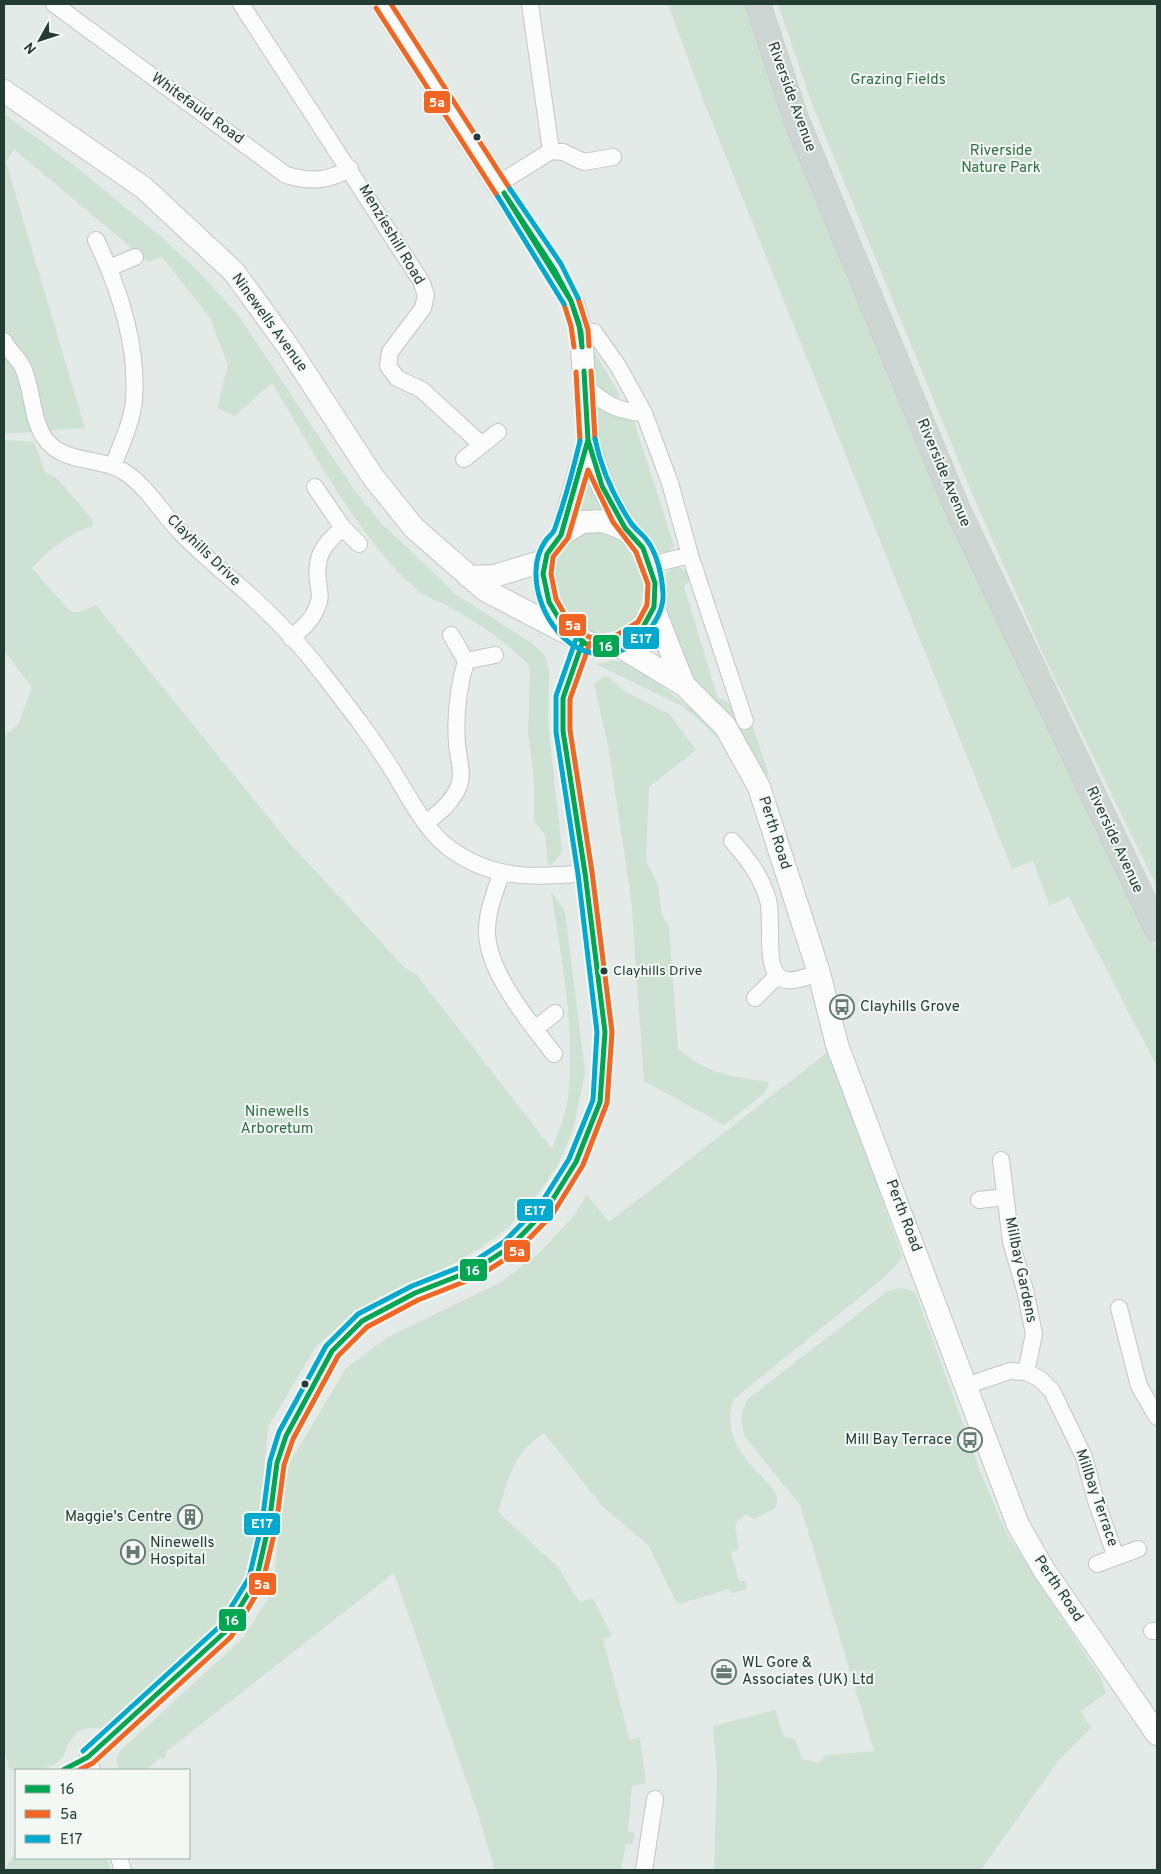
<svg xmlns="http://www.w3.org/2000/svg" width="1161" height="1874" viewBox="0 0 1161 1874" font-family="Overpass,sans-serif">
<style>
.green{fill:#cee2d3}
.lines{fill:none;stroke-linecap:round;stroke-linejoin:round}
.street-casing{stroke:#c1c7c4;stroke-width:18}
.secondary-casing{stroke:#c0c7c4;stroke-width:24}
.primary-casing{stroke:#bdc6c2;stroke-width:26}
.street{stroke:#fbfcfb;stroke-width:16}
.secondary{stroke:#fbfcfb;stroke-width:22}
.primary{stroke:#ced6d3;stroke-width:25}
.bus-1-casing{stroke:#f3f8f5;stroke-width:9}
.bus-2-casing{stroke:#f3f8f5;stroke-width:9}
.bus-3-casing{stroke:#f3f8f5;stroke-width:9}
.bus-1{stroke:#00a651;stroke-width:5}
.bus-2{stroke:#f26522;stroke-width:5}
.bus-3{stroke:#00a9ce;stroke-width:5}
.bus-dot{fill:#233c34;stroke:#f3f8f5;stroke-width:2}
.labels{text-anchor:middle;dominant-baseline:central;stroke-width:4;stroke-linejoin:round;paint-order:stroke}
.bus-label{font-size:14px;fill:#233c34;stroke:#f3f8f5;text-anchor:start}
.park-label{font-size:15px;fill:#2f7144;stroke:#f3f8f5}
.street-label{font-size:15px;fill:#233c34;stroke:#f3f8f5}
.poi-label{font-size:15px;fill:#233c34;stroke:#f3f8f5;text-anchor:start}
.line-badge{stroke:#f3f8f5;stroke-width:2}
.badge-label{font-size:14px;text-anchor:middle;font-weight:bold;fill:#fff}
</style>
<rect width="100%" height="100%" fill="#e4eae7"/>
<path class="green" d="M668 4H749L845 272 972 561 1157 950V1067L1069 897 1050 906 1033 861 1012 869 702 97Z
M778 4H1157V887L1042 652 973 496 811 101Z
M4 114 75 166 165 240 200 273 239 316 353 488 381 523 457 595 533 644 545 656 549 671 548 722 562 851 556 861 548 866 545 835 534 821V780L528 733 530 667C509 643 479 624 451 608 441 601 427 599 418 591 360 541 312 449 272 383L235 416 217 408 228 365 210 318 162 257 148 262 14 149 6 162 85 428 4 434Z
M591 346 620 395 610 401C592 386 593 367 591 346Z
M595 405 634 421 674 546 668 552H658L616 494 601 455Z
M4 440 34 442 45 472 56 477 93 520V526C69 533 49 550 32 568L71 612H80L96 605 286 839 405 968 416 974 552 1149C558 1133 566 1114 568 1097 576 1029 561 958 551 891L565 912 585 1072 573 1130 557 1167 540 1191 509 1227 482 1247 444 1269 381 1298 347 1319 316 1346 268 1427 258 1538 247 1577 231 1609 209 1633 102 1729C85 1726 75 1730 67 1746 66 1749 65 1754 63 1757 51 1772 27 1770 10 1770L4 1751V736L18 725 32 688 4 650Z
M589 471 605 510 574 513Z
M598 530C605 532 614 534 619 538 640 555 652 595 635 617 617 641 588 640 568 616 564 612 553 576 554 569 554 564 558 552 561 548 570 536 585 533 598 530Z
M679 567 689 573 691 580 684 586 718 699C735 699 731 719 745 728L753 726 769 775 765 776 695 683 669 623 663 576 671 569Z
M613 660 635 665 700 716 723 744 699 720 680 705 596 664Z
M603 677H608L624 691 669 714 696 750 649 787 646 860 658 885 662 915 669 926 678 1048C704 1074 734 1077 769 1082L766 1092 724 1125 644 1081 631 898 608 746 594 684Z
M829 1051 902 1256 899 1262 881 1280 734 1399C719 1440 751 1463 775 1492L778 1502 774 1509 754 1519 746 1515 738 1520 735 1526 739 1549 731 1553 739 1581H746L747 1589 732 1593 728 1589 680 1604 676 1602 648 1545 603 1507 544 1433C512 1455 509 1477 498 1512L558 1567 579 1602 593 1598 612 1636 603 1639 630 1740 640 1737 646 1783 632 1786 628 1832 635 1833 633 1844H626L621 1870H495L477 1811 394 1573 167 1751 165 1758 158 1759 148 1770H119L116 1760 120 1751 244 1637 267 1600 275 1570 281 1500 289 1464 346 1368 388 1337 501 1282 538 1254 572 1218 587 1195 609 1222Z
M900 1288 915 1291 982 1476 1007 1534 1101 1678 1106 1693 1081 1711 1091 1728 1058 1761 981 1870H714L717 1774 713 1726 775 1710 784 1737 795 1739 802 1759 819 1763 825 1755 874 1751 800 1505 745 1437C740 1421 740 1412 749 1398L886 1292Z
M16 1852V1858H107L111 1870H4Z"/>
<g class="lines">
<defs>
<path id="street" d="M54 4 286 175C310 182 328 182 350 168
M241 4 421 281 426 295 423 308 390 352 388 366 397 378 422 390 482 445
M530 4 551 151 563 152 584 162 613 157
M498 184 551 151
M96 240C119 288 138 346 134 400 132 422 121 445 113 466
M109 268 135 257
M594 332 618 366 644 413 670 483 690 555 745 721
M4 341C9 351 19 359 23 368 33 390 31 417 44 437 63 466 100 455 126 473 148 488 162 513 180 532 203 556 230 577 255 600 280 623 305 650 326 678 350 709 374 740 394 773 410 798 425 830 449 848 492 880 534 878 585 873
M585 386C605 404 616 411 644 413
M464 459 498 432
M315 487 343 528 359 544
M650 565 690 555
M451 635 466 661 495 655
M291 638C304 627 315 618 319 601 321 596 319 588 318 582 315 556 323 544 343 528
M426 823C439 813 456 799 460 782 463 772 458 755 457 744 455 716 458 688 466 661
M732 841C747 858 762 877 768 900 773 919 765 963 778 976 788 986 807 976 819 973
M501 874C495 893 486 913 487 934 489 974 530 1023 554 1054
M755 998 777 976
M535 1029 555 1013
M1001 1160 1011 1242 1025 1290 1034 1334 1026 1372
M979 1200 1005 1197
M1119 1308 1139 1386 1157 1417
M965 1386 1010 1371 1026 1372 1040 1379 1052 1391 1084 1457 1096 1501 1116 1557
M1097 1564 1138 1549
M1152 1631H1157
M92 1770 88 1757 168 1686 225 1632 256 1581 269 1524 277 1463 286 1436 332 1351 362 1321 415 1293 476 1269 510 1247 546 1210 576 1162 600 1102 605 1032 585 873 563 731V698L583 641
M119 1858 123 1870
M644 1870 655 1799"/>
<path id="secondary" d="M382 4 558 277 574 306 581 332 588 442 603 487 626 530 642 546 650 565 656 592 655 612 636 632 616 644 598 647 567 633 554 614 545 590 544 561 551 546 561 535 582 522 604 521 626 530
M4 91 144 188 234 272 287 345 373 477 414 528 485 590 565 632
M561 535 588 442
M469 577 494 576 544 561
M655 612 684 685
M616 644 684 685 725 726 759 787 819 973 837 1045 1018 1525 1044 1570 1157 1734"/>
<path id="primary" d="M758 4 796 119 957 508 1157 929"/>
</defs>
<use href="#street" class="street-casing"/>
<use href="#secondary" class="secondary-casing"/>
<use href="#primary" class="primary-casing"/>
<use href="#street" class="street"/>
<use href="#secondary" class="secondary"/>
<use href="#primary" class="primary"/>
<defs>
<path id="bus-1" d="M504 193 554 269 571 301
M504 193 571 301
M571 301 581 332 582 347
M571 301 579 324 582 347
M584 371 588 440
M584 371 588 440
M588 440 602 486 625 528 643 548 655 583 654 607 643 627 620 641 603 647 586 644 564 627 549 602 543 574 547 554 561 535Z
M63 1770 88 1757 225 1632 256 1581 269 1524 277 1463 286 1436 332 1351 362 1321 415 1293 476 1269 510 1247 546 1210 576 1162 600 1102 605 1032 585 873 563 731V698L583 641"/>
<path id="bus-2" d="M391 4 510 189
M376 8 498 197
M578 298 588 330 589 346
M564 304 571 326 574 347
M591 371 595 439
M576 372 580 441
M588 470 613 522 636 552 648 584 647 605 638 622 617 635 603 639 589 637 569 622 556 599 551 574 553 557 568 538Z
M79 1770 93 1763 231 1637 262 1585 276 1526 284 1465 293 1439 338 1356 367 1327 418 1300 479 1276 515 1253 552 1215 583 1165 607 1103 612 1032 592 872 570 730V699L590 643"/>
<path id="bus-3" d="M510 189 561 264 578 298
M498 197 564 304
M580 441C573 470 565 500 555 528 554 533 549 536 546 540 539 550 536 560 536 572 535 607 561 651 599 654 630 657 665 623 663 593 662 575 657 553 646 539 641 533 635 529 631 523 614 497 601 469 595 439
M83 1751 219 1627 249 1578 262 1523 270 1461 279 1432 326 1346 358 1314 412 1286 473 1262 505 1241 540 1205 569 1159 593 1100 597 1032 578 874 556 732V696L576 639"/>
</defs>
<use href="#bus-1" class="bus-1-casing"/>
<use href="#bus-2" class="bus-2-casing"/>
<use href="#bus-3" class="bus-3-casing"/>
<use href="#bus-1" class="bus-1"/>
<use href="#bus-2" class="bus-2"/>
<use href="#bus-3" class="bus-3"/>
</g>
<defs>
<symbol id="bus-ring" viewBox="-11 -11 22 22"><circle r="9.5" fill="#f3f8f5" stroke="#677973" stroke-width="1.5"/><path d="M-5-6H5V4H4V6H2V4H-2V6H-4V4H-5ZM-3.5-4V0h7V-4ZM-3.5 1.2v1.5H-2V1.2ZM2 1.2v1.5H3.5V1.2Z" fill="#677973"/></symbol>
<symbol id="building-ring" viewBox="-11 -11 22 22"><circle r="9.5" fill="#f3f8f5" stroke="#677973" stroke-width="1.5"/><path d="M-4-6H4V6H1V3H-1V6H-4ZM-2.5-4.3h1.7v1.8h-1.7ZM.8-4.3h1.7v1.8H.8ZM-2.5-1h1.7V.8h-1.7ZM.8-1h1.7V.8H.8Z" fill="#677973"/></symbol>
<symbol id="hospital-ring" viewBox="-11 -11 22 22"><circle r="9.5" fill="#f3f8f5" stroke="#677973" stroke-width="1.5"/><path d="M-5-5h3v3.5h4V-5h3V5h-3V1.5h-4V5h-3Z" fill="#677973"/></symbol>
<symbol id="office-ring" viewBox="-11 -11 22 22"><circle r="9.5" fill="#f3f8f5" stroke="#677973" stroke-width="1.5"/><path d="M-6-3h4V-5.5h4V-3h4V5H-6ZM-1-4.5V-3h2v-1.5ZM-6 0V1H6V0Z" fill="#677973"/></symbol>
</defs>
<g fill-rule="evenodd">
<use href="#bus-ring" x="828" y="993" width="28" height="28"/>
<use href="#bus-ring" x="956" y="1426" width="28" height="28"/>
<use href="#building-ring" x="176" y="1503" width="28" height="28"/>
<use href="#hospital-ring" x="119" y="1538" width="28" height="28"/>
<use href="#office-ring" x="710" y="1658" width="28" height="28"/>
</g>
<g class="bus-dot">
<circle cx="477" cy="137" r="4.5"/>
<circle cx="604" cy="971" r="4.5"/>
<circle cx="305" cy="1384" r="4.5"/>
</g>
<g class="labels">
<g class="bus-label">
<text x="613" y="971">Clayhills Drive</text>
</g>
<g class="park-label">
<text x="898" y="80">Grazing Fields</text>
<text x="1001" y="151">Riverside<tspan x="1001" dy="17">Nature Park</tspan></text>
<text x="277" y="1112">Ninewells<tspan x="277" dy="17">Arboretum</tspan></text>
</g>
<g class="street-label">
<text transform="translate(791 97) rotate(70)">Riverside Avenue</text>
<text transform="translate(197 109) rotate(36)">Whitefauld Road</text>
<text transform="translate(391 235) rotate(59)">Menzieshill Road</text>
<text transform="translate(269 323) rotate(54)">Ninewells Avenue</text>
<text transform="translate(943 473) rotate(67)">Riverside Avenue</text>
<text transform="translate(203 551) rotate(44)">Clayhills Drive</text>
<text transform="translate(774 833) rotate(72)">Perth Road</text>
<text transform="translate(1114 840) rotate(65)">Riverside Avenue</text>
<text transform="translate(903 1216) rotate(69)">Perth Road</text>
<text transform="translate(1020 1270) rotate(78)">Millbay Gardens</text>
<text transform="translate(1096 1498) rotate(71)">Millbay Terrace</text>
<text transform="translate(1058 1589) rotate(56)">Perth Road</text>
</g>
<g class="poi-label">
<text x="860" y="1007">Clayhills Grove</text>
<text x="952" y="1440" text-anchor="end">Mill Bay Terrace</text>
<text x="172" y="1517" text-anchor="end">Maggie's Centre</text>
<text x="150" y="1543">Ninewells<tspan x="150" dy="17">Hospital</tspan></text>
<text x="742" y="1663">WL Gore &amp;<tspan x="742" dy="17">Associates (UK) Ltd</tspan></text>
</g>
</g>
<g class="line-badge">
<rect x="423" y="90" width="28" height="24" rx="5" fill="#f26522"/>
<rect x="558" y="613" width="29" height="24" rx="5" fill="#f26522"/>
<rect x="622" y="626" width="38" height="24" rx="5" fill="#00a9ce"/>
<rect x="592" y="634" width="28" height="24" rx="5" fill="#00a651"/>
<rect x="516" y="1198" width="38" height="24" rx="5" fill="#00a9ce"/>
<rect x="503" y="1239" width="28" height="24" rx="5" fill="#f26522"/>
<rect x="459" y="1258" width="29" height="24" rx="5" fill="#00a651"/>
<rect x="243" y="1512" width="38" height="24" rx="5" fill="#00a9ce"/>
<rect x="248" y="1572" width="29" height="24" rx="5" fill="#f26522"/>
<rect x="218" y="1608" width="29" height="24" rx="5" fill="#00a651"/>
</g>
<g class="badge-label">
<text x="437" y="107">5a</text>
<text x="573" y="630">5a</text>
<text x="641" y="643">E17</text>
<text x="606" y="651">16</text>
<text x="535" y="1215">E17</text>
<text x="517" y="1256">5a</text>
<text x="473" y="1275">16</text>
<text x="262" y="1528">E17</text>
<text x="262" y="1589">5a</text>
<text x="232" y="1625">16</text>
</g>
<rect width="1161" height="1874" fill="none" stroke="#233c34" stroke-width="10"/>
<rect x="15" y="1769" width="175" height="90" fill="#f3f8f5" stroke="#a0ada8"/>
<rect x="25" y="1785" width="25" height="8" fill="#00a651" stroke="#a0ada8"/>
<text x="60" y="1794" font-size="15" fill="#233c34">16</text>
<rect x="25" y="1810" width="25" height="8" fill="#f26522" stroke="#a0ada8"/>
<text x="60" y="1819" font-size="15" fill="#233c34">5a</text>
<rect x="25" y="1835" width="25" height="8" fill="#00a9ce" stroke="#a0ada8"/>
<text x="60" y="1844" font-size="15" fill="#233c34">E17</text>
<g transform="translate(40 40) rotate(230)" stroke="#f3f8f5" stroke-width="4" paint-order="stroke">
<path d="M0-4L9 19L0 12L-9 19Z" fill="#233c34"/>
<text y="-8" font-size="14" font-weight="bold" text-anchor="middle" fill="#233c34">N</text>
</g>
</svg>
